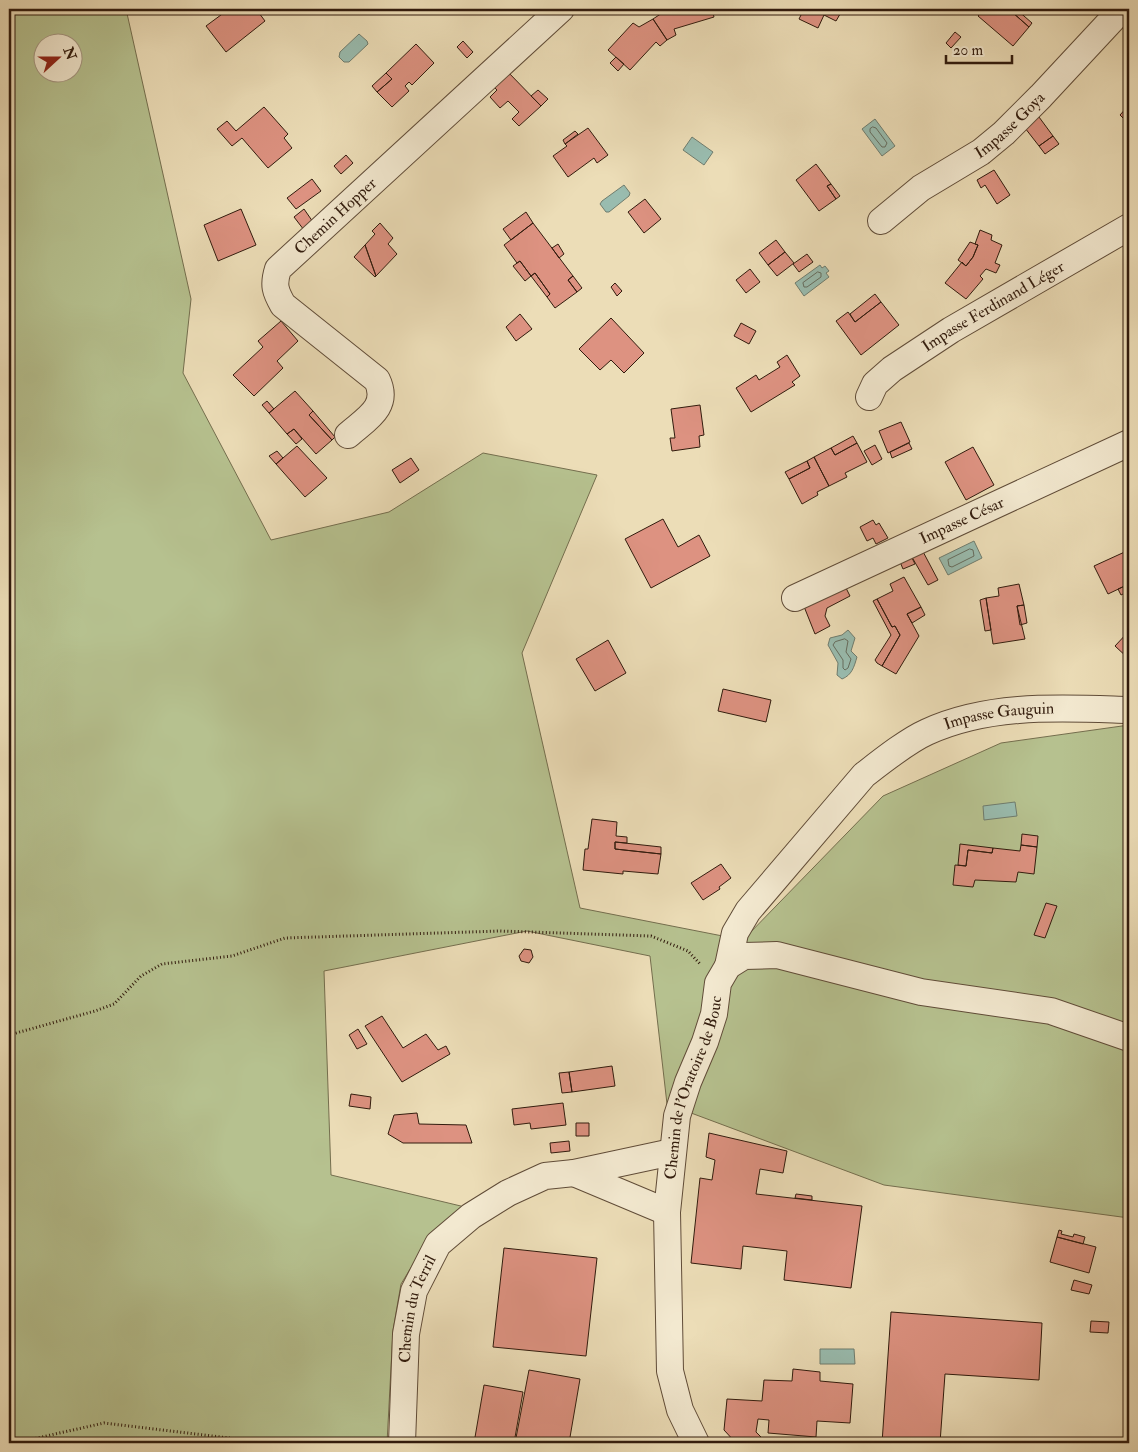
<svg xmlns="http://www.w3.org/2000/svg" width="1138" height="1452" viewBox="0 0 1138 1452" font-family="'IM FELL Double Pica',serif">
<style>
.green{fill:#b6c18f;stroke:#746e4e;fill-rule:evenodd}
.water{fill:#99bcaf;stroke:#6f7c6e}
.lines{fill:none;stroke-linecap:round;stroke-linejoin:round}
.shore{stroke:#656c5e;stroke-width:1}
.building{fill:#dd9281;stroke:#311b0d}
.minor-casing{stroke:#604c38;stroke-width:28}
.path{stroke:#311b0d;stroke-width:3;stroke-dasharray:1 2.5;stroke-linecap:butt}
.minor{stroke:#f3e9d0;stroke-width:26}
.labels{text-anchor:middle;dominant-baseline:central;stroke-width:4;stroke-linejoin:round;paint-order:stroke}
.street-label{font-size:16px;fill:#311b0d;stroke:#f3e9d0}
</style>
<rect width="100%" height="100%" fill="#ecddb7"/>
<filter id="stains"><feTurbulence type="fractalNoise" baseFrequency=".004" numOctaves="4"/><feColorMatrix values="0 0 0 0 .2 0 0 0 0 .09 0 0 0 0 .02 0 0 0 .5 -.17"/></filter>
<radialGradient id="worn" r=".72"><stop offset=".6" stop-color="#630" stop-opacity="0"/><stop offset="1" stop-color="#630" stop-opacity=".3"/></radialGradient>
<path class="green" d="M9 9H126L191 299 183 373 271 540 389 512 483 453 597 475 522 653 580 908 743 940 883 796 1001 743 1129 725V1218L884 1185 667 1104 650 956 527 931 324 971 331 1175 465 1207 431 1235 401 1284 393 1330 387 1443H9ZM42 42H72V72H42Z"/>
<path class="water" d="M359 34 367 41 368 44 349 62H344L339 57 340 52Z
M875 119 895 146 882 156 862 129Z
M692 137 713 152 704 165 683 150Z
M624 185 630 193 629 196 609 212H606L600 204 602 201Z
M820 265 822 268 825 266 829 271 826 273 829 277 804 296 795 283Z
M974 541 982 558 948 575 939 558Z
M848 630 855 638 851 651 857 657C854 667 852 675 842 679L837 675 838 663 828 645 830 638 842 635Z
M1015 802 1017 816 984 820 983 806Z
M820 1349H854L855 1364H820Z"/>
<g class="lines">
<path class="shore" d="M873 127 876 128 887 143 885 147H882L870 132V129Z
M818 272 821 273V277L807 287H804L803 283Z
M970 549 973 550 974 556 952 567 949 566 948 560Z
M845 639 848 641 846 652 851 659 848 668 845 670 843 668V660L833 645 835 642Z"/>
</g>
<path class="building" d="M229 9H256L265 21 226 52 206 26Z
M668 9H712L714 17 674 29 676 35 667 40 653 19Z
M804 9H843L836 21 824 15 818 28 799 19Z
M984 9H1012L1014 10 1012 12 1029 27 1013 46 978 16Z
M1016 9 1032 23 1029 27 1012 12Z
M653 19 667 40 660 46 656 42 630 70 608 50 633 23 639 27Z
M955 32 961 37 951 48 946 43Z
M463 41 473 52 467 58 457 47Z
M416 44 434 63 412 85 409 82 405 86 409 91 392 107 377 92 392 79 386 73Z
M616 57 624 64 618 71 610 63Z
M506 70 541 106 519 126 512 119 519 112 508 101 500 108 490 97 497 90 491 84Z
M386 73 392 79 377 92 372 86Z
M538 90 548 99 541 106 531 96Z
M1129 105V124L1120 115Z
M264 107 288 134 284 138 292 148 268 168 242 138 232 146 217 129 227 121 236 131Z
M1039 117 1053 136 1039 146 1025 128Z
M588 128 608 155 597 163 594 158 568 177 553 156 567 146 565 144Z
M575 131 578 134 565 144 563 140Z
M1053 136 1059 144 1045 154 1039 146Z
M346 155 353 163 341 174 334 166Z
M816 164 831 184 827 186 836 199 819 211 796 180Z
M994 170 1010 195 997 204 985 185 981 188 977 180Z
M312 179 321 191 296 209 287 198Z
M831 184 840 196 836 199 827 186Z
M645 199 661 219 644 233 628 212Z
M241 209 256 245 218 261 204 225Z
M304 209 313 222 304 230 294 217Z
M526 212 533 223 511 240 503 229Z
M380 223 393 238 388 244 397 254 376 276 365 245 375 234 372 231Z
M533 223 573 276 568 280 577 292 555 308 547 297 550 294 535 273 531 276 520 261 517 263 504 245Z
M980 230 992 235 991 240 1002 245 995 263 1000 265 996 273 986 269 980 276 983 279 966 299 945 283 962 262 966 266 973 257 978 245 975 244Z
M776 240 785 252 768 265 759 253Z
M970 242 978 245 973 257 966 266 958 260Z
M558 244 564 254 559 258 552 248Z
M365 245 376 276 375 277 354 257Z
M785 252 794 263 777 276 768 265Z
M807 254 813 262 799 272 793 264Z
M520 261 531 276 525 281 513 266Z
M750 269 760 282 746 293 736 280Z
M535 273 550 294 547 297 531 276Z
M573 276 582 288 577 292 568 280Z
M615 283 622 291 617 296 611 287Z
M875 294 881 302 855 322 850 314Z
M881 302 899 325 861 355 836 321 848 312 855 322Z
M520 314 532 329 516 341 506 327Z
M611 318 644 353 624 373 611 360 600 370 579 349Z
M281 321 298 341 277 361 283 368 254 396 233 375 263 347 258 341Z
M741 323 756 331 749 344 734 336Z
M787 355 800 376 792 382 795 385 751 412 736 388 756 375 759 380 780 367 777 362Z
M295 391 313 411 309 415 332 440 316 454 294 429 287 434 269 413Z
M267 401 274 409 269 413 262 405Z
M700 405 704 435 699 436 700 447 672 451 670 438H675L671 409Z
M313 411 335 437 332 440 309 415Z
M901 422 910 442 888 453 879 431Z
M294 429 302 439 296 444 287 434Z
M853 436 857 443 835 455 831 448Z
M857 443 867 462 845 473 847 477 829 486 814 457 831 448 835 455Z
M909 443 912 449 892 458 890 452Z
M875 445 882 459 872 465 864 451Z
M297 446 327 478 305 497 276 464Z
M973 447 994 485 966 500 945 462Z
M277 451 283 458 276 464 269 456Z
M814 457 829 486 817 492 818 495 802 504 789 479 810 468 807 461Z
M411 458 419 470 400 483 392 470Z
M807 461 810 468 789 479 785 472Z
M663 519 678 547 699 535 710 556 651 588 625 539Z
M873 520 876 525 879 523 888 538 876 544 873 538 867 541 860 527Z
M920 546 938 580 928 585 909 552Z
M1129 550V584L1108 594 1094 566Z
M909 552 915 564 903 569 898 557Z
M904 577 921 607 907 614 919 636 896 674 882 666 900 635 895 626 892 627 877 599 893 591 890 584Z
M844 584 850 596 827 608 825 616 830 626 815 634 803 604Z
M1019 584 1024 605 1017 606 1025 639 993 644 986 598 999 596 998 588Z
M1129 584V591L1121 595 1118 589Z
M986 598 991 630 985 631 980 600Z
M877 599 892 627 895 626 900 635 882 666 877 663 875 660 891 635 873 601Z
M1024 605 1027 623 1020 625 1017 606Z
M921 607 925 615 912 623 907 614Z
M1129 631V659L1115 646Z
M608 640 626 673 595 691 576 659Z
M723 689 771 700 766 722 718 711Z
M592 819 617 822 616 836 627 837V843L615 842V849L661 854 658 874 623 871V874L583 870 585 849H588Z
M1022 834 1038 836 1037 847 1021 845Z
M615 842 661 847V854L615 849Z
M960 844 993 848 992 853 968 850 966 866 958 865Z
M1021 845 1037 847 1034 874 1018 872 1016 882 975 880 973 887 953 885 955 865 966 866 968 850 992 853 993 848 1020 851Z
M721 864 731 878 719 887 720 889 703 900 691 883Z
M1046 903 1057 906 1045 938 1034 935Z
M524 949 531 950 533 957 529 963 521 961 519 956Z
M382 1016 403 1048 426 1034 438 1050 446 1046 450 1054 402 1082 365 1026Z
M358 1029 367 1044 357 1049 349 1035Z
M612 1066 615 1086 572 1092 569 1072Z
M569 1072 572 1092 562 1093 559 1073Z
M351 1094 371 1097 370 1109 349 1106Z
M563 1103 566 1125 531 1129 530 1123 514 1125 512 1109Z
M417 1113 419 1124 466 1125 472 1143H403L388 1134 394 1115Z
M576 1123H589V1136H576Z
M709 1133 787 1151 783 1173 760 1169 756 1194 862 1206 851 1288 784 1280 787 1251 743 1246 741 1269 691 1263 700 1178 712 1180 715 1160 706 1157Z
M569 1141 570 1151 551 1153 550 1143Z
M796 1194 812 1196V1200L795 1198Z
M1059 1230 1062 1231 1061 1234 1073 1237 1074 1234 1085 1237 1083 1244 1057 1237Z
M1057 1237 1096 1247 1089 1273 1050 1262Z
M504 1248 597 1258 586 1356 493 1347Z
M1074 1280 1092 1285 1089 1294 1071 1290Z
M891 1312 1042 1323 1039 1380 945 1374 940 1443H882Z
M1091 1321 1109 1322 1108 1333 1090 1332Z
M793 1369 820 1372V1381L853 1384 850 1423 817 1421 816 1437 768 1433 769 1420 758 1419 756 1432 767 1443H736L724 1430 727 1399 762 1401 764 1380 792 1381Z
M529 1370 580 1379 569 1443H515Z
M484 1385 523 1392 514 1443H474Z"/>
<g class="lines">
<defs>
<g id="minor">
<path id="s1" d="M881 221 921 188 981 152 1004 133 1041 96 1122 9"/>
<path id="s2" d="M869 397 875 384 892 369 951 330 1129 227"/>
<path id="s3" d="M348 435C366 419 390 407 377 380L283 305C275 291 273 285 278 269L561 9"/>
<path id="s4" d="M795 598 1129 443"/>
<path id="s5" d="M728 966 735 933 748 911 864 775C882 761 907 741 927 732 990 703 1062 708 1129 710"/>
<path d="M574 1173 667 1212"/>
<path id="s6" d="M402 1443 406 1334 414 1291 438 1244 471 1216 508 1193 545 1176 574 1173 672 1152"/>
<path id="s7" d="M696 1443 680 1410 670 1371 667 1212 677 1116 688 1082 705 1042 714 1014 718 983 728 966 744 956 777 955 921 992 1051 1011 1129 1038"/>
</g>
</defs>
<use href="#minor" class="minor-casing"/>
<path class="path" d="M9 1035 95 1011 114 1004 141 976 162 964 232 956 285 938 500 931 651 936 688 951 701 965
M15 1443 104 1423 254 1441 379 1440"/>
<use href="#minor" class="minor"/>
</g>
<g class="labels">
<g class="street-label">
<text stroke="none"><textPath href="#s1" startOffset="161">Impasse Goya</textPath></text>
<text stroke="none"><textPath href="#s3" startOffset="305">Chemin Hopper</textPath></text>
<text stroke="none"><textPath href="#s2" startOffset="156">Impasse Ferdinand Léger</textPath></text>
<text stroke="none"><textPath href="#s4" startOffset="184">Impasse César</textPath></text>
<text stroke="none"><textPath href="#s5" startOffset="389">Impasse Gauguin</textPath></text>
<text stroke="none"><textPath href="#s7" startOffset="364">Chemin de l'Oratoire de Bouc</textPath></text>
<text stroke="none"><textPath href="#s6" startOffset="136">Chemin du Terril</textPath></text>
</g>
</g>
<rect width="1138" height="1452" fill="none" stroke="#ecddb7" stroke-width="30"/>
<rect x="10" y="10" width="1118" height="1432" fill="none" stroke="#311b0d" stroke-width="2.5"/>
<rect x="15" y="15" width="1108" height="1422" fill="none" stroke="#311b0d"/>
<g transform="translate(58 58) rotate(69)"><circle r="24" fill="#f3e9d0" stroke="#a59782"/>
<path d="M0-4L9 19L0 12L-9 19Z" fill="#8f2418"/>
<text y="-8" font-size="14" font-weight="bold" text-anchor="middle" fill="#311b0d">N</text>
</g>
<path d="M946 55v8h66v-8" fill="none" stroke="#311b0d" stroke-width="2.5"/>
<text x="953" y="55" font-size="15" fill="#311b0d" stroke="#f3e9d0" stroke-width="4" paint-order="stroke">20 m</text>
<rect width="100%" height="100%" filter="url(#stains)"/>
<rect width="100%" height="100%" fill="url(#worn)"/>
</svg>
